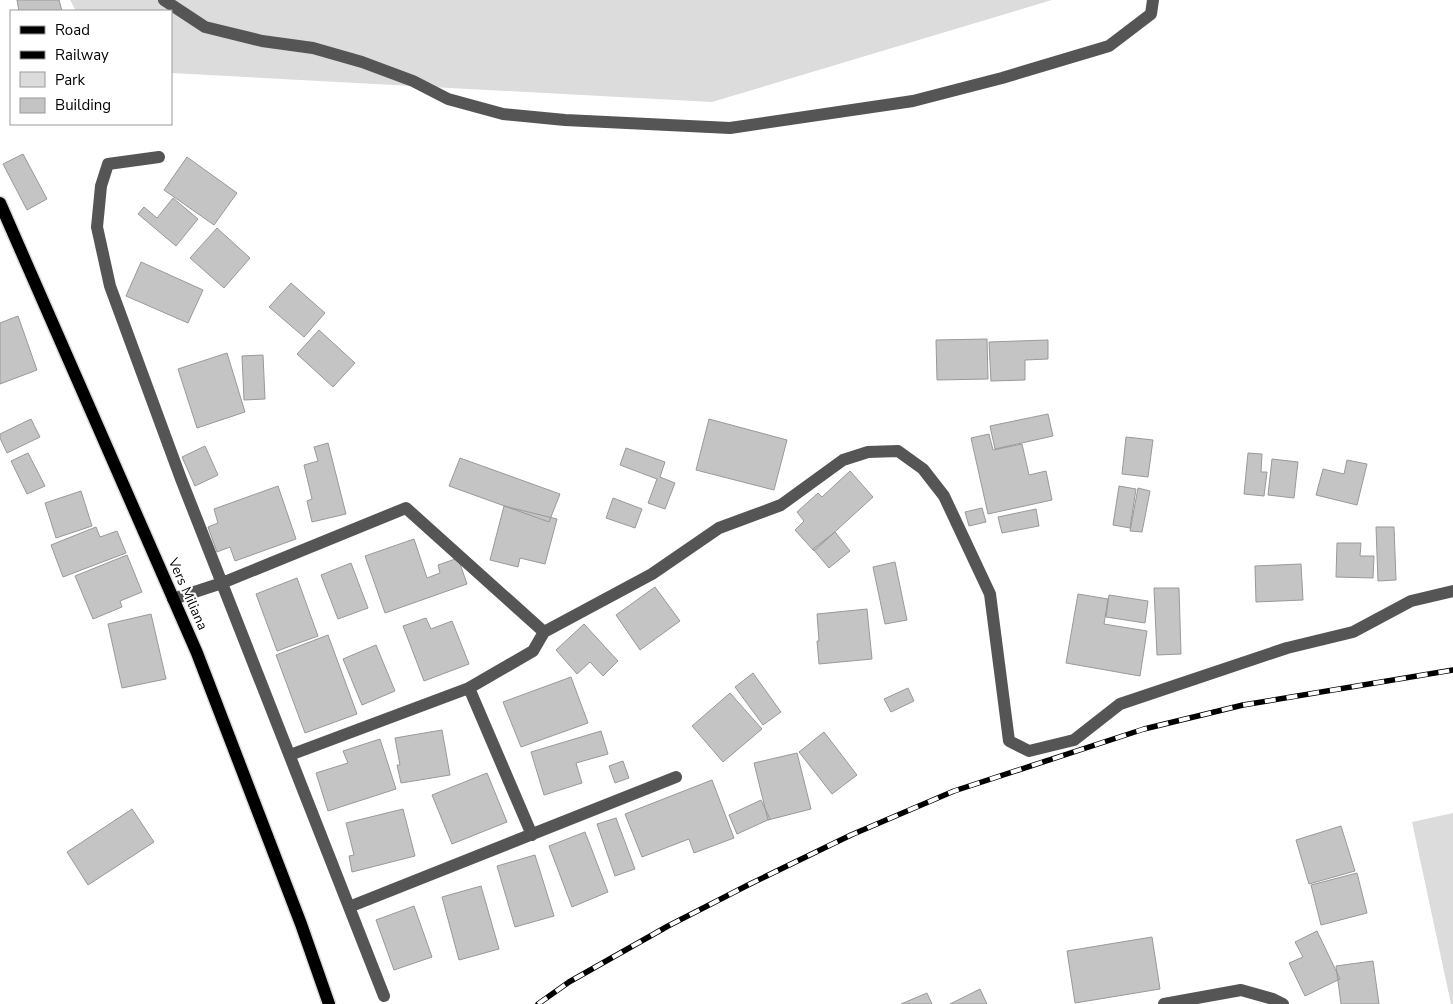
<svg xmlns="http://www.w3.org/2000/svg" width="1453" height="1004" viewBox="0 0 1453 1004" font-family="'Nunito Sans',sans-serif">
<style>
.green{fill:#dcdcdc}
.building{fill:#c4c4c4;stroke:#999}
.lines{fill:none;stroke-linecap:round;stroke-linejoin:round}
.major-casing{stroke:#dbdbdb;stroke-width:15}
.minor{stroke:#555;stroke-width:12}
.major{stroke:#000;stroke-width:12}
.rail-casing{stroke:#000;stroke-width:5.5}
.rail{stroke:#fff;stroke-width:4;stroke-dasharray:11;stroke-linecap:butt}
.labels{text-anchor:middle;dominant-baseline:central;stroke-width:4;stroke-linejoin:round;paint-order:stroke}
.street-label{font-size:14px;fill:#000;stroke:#fff}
</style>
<rect width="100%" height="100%" fill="#fff"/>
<path class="green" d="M70 0H1052L712 102 171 73V11H76Z
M1453 813V1004H1451L1412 822Z"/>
<path class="building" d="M17 0H59L62 11H19Z
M23 154 47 199 27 210 3 164Z
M187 157 237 193 214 225 164 190Z
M173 198 198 219 176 246 138 214 144 207 157 218Z
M217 228 250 258 224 288 190 258Z
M141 262 203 290 188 323 126 296Z
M291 283 325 313 304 337 269 307Z
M18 316 37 370 0 384V323Z
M319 330 355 363 333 387 297 354Z
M987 339 988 379 937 380 936 340Z
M1048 340V359L1025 360V380L991 381 989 342Z
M227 353 245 412 197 428 178 369Z
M263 355 265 399 244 400 242 356Z
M1048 414 1053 436 995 449 990 426Z
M31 419 40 437 7 453 0 438V434Z
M709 419 787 440 774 490 696 470Z
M989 434 993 450 1022 444 1029 475 1046 471 1052 500 988 514 971 438Z
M1126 437 1153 440 1148 477 1122 474Z
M328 443 346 514 312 522 307 501 312 499 304 465 318 461 314 447Z
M205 446 218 475 195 486 182 457Z
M626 448 665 462 660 477 675 483 665 509 648 503 657 479 620 465Z
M28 453 45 486 27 494 11 461Z
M1248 453 1262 454 1261 472H1267L1264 496 1244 494Z
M460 458 560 494 549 522 449 486Z
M1272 459 1298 462 1294 498 1268 495Z
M1347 460 1367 464 1357 505 1316 495 1323 469 1344 474Z
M850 471 873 497 814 551 795 530 804 521 797 512 818 493 822 497Z
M278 486 296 539 235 561 230 547 217 552 208 527 218 523 214 509Z
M1119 486 1136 489 1130 528 1113 525Z
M1138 488 1150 491 1142 532 1130 531Z
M81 491 92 526 56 538 45 503Z
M613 498 642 509 635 528 606 518Z
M504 506 557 519 545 564 520 558 518 567 490 560Z
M982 508 986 522 969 526 965 512Z
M1036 509 1039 526 1002 533 998 517Z
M96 527 100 537 117 531 126 553 63 577 51 545Z
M1376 527H1394L1396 580 1378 581Z
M835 532 850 551 829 568 813 549Z
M414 539 427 578 440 573 438 565 458 558 467 584 385 613 365 556Z
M1337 543H1361L1360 556H1374L1373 578 1336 577Z
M127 555 142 592 120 601 122 607 93 619 75 576Z
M895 562 907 620 885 624 873 567Z
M351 563 368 608 338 619 321 575Z
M1301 564 1303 600 1256 602 1255 566Z
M297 578 318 636 277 651 256 594Z
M655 587 680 621 640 650 616 615Z
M1154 588H1179L1181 654 1157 655Z
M1078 594 1108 599 1104 624 1147 631 1140 676 1066 663Z
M1109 595 1148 601 1145 623 1106 617Z
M867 609 872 659 819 664 817 641H819L817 614Z
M151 614 166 679 122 688 108 624Z
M426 618 431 629 452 621 469 664 424 681 403 626Z
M584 624 618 661 603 676 590 662 577 674 556 650Z
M328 635 357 714 305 733 276 655Z
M376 645 395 691 362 705 343 659Z
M753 673 781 712 763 725 735 687Z
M571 677 588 723 521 747 503 702Z
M908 688 914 701 891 712 884 699Z
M730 693 762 729 723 762 692 726Z
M442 730 450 775 401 783 397 765H400L395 738Z
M601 731 608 754 576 763 582 783 544 795 531 752Z
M824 732 857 775 832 794 799 752Z
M380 739 396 789 328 811 316 773 348 763 343 751Z
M797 753 811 809 768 820 754 763Z
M623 761 629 778 615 783 609 766Z
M487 773 507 822 452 844 432 795Z
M712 780 734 838 694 853 689 839 642 857 625 814Z
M761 800 770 819 737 834 729 815Z
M132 809 154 842 88 885 67 852Z
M403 809 415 856 352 872 349 856 354 855 346 823Z
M616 818 635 869 615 876 597 824Z
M1341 826 1355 871 1309 884 1296 840Z
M585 832 608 892 572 907 549 846Z
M535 855 554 916 515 927 497 866Z
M1357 873 1367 913 1321 925 1311 885Z
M481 886 499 949 459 960 442 897Z
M414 906 432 957 394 970 376 920Z
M1317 931 1340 979 1305 996 1289 963 1303 957 1295 942Z
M1152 937 1160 989 1075 1003 1067 951Z
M1373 961 1379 1004H1341L1336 966Z
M980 989 987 1004H950Z
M927 993 932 1004H901Z"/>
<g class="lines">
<defs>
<path id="major" d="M0 203 197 653 301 924 329 1004"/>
</defs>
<use href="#major" class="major-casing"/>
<path class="minor" d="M164 0 205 27 262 41 313 48 362 62 413 81 448 99 503 114 565 120 730 128 913 101 1002 78 1109 46 1151 14 1153 0
M159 157 108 164 101 186 97 227 110 286 181 479 384 996
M173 599 222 583 406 508 544 632 533 651 469 688 290 755
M544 632 652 574 719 528 781 505 843 460 868 452 898 451 923 469 944 496 990 594 1009 741 1029 751 1074 740 1120 704 1287 648 1353 632 1411 601 1453 591
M469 688 532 835
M349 907 676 777
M1164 1004 1241 990 1273 999 1283 1004"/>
<use href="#major" class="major"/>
<defs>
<path id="rail" d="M538 1004 569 982 668 926 750 884 851 835 954 791 1144 729 1243 705 1453 670"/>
</defs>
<use href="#rail" class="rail-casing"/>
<use href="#rail" class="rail"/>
</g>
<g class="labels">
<g class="street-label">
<text transform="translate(188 594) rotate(66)">Vers Miliana</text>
</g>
</g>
<rect x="10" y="10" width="162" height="115" fill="#ffffff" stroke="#999999"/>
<rect x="20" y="26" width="25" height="8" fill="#000000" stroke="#999999"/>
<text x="55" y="35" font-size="15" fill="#000000">Road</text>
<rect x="20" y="51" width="25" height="8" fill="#000000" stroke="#999999"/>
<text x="55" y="60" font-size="15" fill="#000000">Railway</text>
<rect x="20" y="72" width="25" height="15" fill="#dcdcdc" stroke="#999999"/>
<text x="55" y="85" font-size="15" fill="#000000">Park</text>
<rect x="20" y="98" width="25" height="15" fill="#c4c4c4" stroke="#999999"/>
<text x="55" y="110" font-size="15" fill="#000000">Building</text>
</svg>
